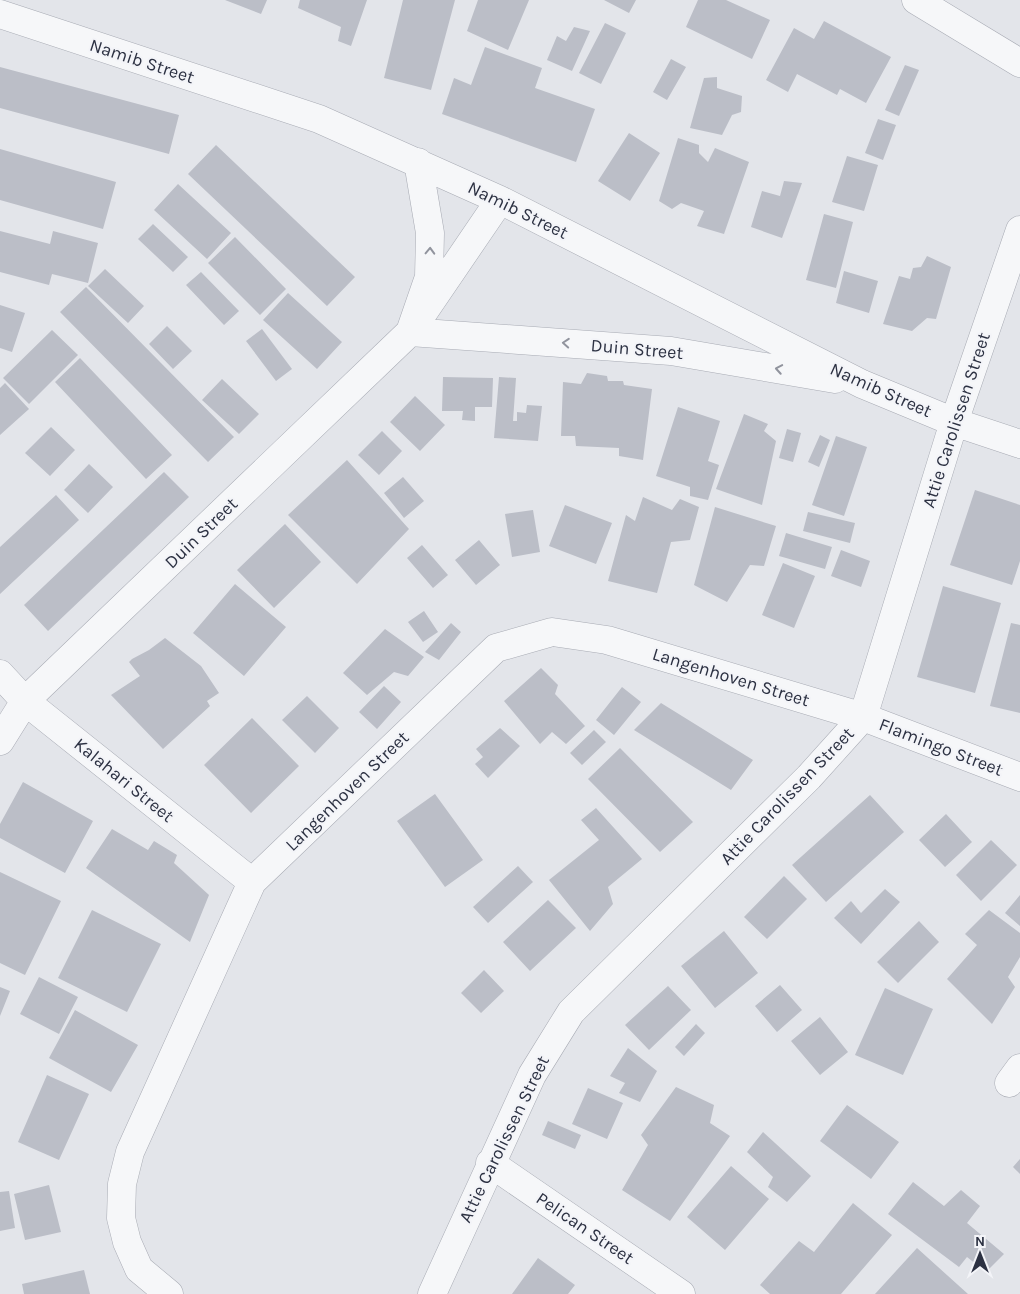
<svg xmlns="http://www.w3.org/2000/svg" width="1020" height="1294" viewBox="0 0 1020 1294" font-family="Karla,sans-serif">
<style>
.building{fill:#bbbec7}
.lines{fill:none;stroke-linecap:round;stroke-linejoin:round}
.minor-casing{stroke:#a8abb4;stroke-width:29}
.minor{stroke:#f6f7f9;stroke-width:28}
.oneway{stroke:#91949e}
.labels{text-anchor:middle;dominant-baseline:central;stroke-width:4;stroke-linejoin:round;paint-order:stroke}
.street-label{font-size:18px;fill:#2c3142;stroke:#f3f4f8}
</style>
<rect width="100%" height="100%" fill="#e3e5ea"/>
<path class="building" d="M225 0H267L261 14Z
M300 0H367L351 46 338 41 341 27 298 8Z
M403 0H455L431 90 384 78Z
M478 0H529L508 50 467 31Z
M604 0H636L629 13Z
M698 0H726L770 20 752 59 686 27Z
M824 21 891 57 866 103 840 89 837 95 797 74 788 92 766 80 794 28 814 39Z
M605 23 626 33 601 84 579 73Z
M574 27 590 31 572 71 547 60 557 36 566 41Z
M485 47 542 68 535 88 595 109 576 162 442 114 454 78 471 85Z
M671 59 686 67 667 100 653 92Z
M905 65 919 70 899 116 885 110Z
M0 67 179 115 169 154 0 108Z
M717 77V88L742 96 741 112 732 115 722 135 690 128 704 78Z
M878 119 896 125 883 160 865 153Z
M629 133 660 153 630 201 598 181Z
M678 138 699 145V153L708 162 715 148 749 162 724 234 697 226 704 211 681 203 672 209 659 201Z
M216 145 355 277 327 306 188 174Z
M0 149 116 182 103 229 0 200Z
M847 156 878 165 864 211 832 202Z
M784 181 802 183 782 238 751 227 762 191 780 196Z
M178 184 231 233 207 259 154 210Z
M824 214 853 222 836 288 806 280Z
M153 224 188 257 173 272 138 239Z
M0 231 50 244 53 231 98 243 88 283 52 274 49 285 0 272Z
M235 237 286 289 260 315 208 263Z
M927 256 951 267 936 319 927 318 912 331 883 324 899 276 910 279 913 268 921 267Z
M105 269 144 306 128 323 88 286Z
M844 271 878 281 869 313 836 303Z
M201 272 239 311 224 325 186 285Z
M86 287 234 437 208 462 60 312Z
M288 293 342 342 317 369 263 320Z
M0 305 25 313 12 352 0 348Z
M167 326 192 351 173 369 149 344Z
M262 329 292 369 276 381 246 341Z
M52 330 78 355 29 404 3 378Z
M80 358 172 455 146 479 55 382Z
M587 373 607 376 608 381H623L624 385 652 389 643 460 619 456V448L576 446 575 436H561L563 382 581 384Z
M443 377 493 378 492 407H475V421L462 420 463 411H442Z
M499 377 516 378 513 421H517V412L526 413 527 405 542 406 538 441 494 438Z
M222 379 259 414 239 434 202 400Z
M5 383 29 409 0 435V388Z
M415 396 445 425 420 451 390 422Z
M678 407 720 421 708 461 719 465 708 500 690 496V487L656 476Z
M744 414 768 424 764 431 776 441 762 505 716 489Z
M51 427 75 450 50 476 25 453Z
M787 429 801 433 793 462 779 458Z
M382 431 402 451 379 475 358 455Z
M820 435 830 440 819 467 808 462Z
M836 436 867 447 844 516 812 505Z
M347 460 409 529 357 584 288 515Z
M89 464 113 487 88 513 64 490Z
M164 472 189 497 48 631 24 605Z
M403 477 424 501 404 518 384 493Z
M975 490 1020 505V561L1012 585 950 565Z
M56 495 79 520 0 594V547Z
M643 497 672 510 680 499 699 507 690 540 671 542 657 593 608 581 626 515 635 521Z
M565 505 612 523 596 564 549 546Z
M715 507 776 526 764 566 750 565 727 602 694 585Z
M533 510 540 552 512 557 505 514Z
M808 512 855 523 850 543 803 531Z
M285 524 321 562 274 608 237 570Z
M786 533 832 547 825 569 779 556Z
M479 540 500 565 476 585 455 560Z
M422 545 448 575 433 588 407 558Z
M841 550 870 561 861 587 831 576Z
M783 563 815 576 794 628 762 615Z
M235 584 286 627 244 676 193 633Z
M943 586 1001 603 975 693 917 677Z
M424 611 438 632 423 642 408 622Z
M451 623 461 632 439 660 425 652Z
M1011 623 1020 625V713L990 706Z
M385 629 424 657 408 676 394 672 367 695 343 673Z
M165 638 201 666 219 693 207 701 210 706 163 749 111 695 140 676 129 662 132 659 149 650Z
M541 668 558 685 555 694 585 726 566 744 552 732 540 744 504 701Z
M384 686 401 702 377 729 359 712Z
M622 687 641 702 614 735 596 720Z
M307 696 339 728 315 753 282 720Z
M661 703 753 760 731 790 634 730Z
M252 718 299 766 251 813 204 765Z
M500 728 520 746 488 778 475 764 483 757 476 749Z
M594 730 606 742 582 765 570 753Z
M620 748 693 822 660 852 588 779Z
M23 782 93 821 65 873 0 838V824Z
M435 794 483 860 445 887 397 821Z
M870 795 904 832 826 902 792 865Z
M596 808 642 859 608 887 613 904 590 931 549 880 599 840 581 820Z
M946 814 972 842 945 867 919 840Z
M112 829 148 850 154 841 177 855 174 863 209 895 190 942 86 868Z
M991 840 1017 865 981 901 956 875Z
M518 866 533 882 488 923 473 907Z
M0 872 61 901 25 975 0 963Z
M784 876 807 899 767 939 744 917Z
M885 889 900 902 861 944 834 918 851 901 861 913Z
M1020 895V926L1005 913Z
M548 900 576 928 530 971 503 942Z
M92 910 161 944 127 1012 58 978Z
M989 910 1020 933V957L1008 977 1015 987 992 1024 947 979 977 945 965 934Z
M919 921 939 942 898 983 877 962Z
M724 931 758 973 715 1008 681 966Z
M484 970 504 991 481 1013 461 993Z
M39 977 78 997 59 1034 20 1014Z
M780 985 802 1010 777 1032 755 1006Z
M668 986 691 1010 649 1050 625 1025Z
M0 987 10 991 0 1016Z
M885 988 933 1009 903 1075 855 1055Z
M75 1010 138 1045 111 1092 49 1058Z
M820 1017 848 1052 820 1075 791 1041Z
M696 1024 705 1033 684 1056 675 1047Z
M628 1048 657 1071 640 1102 619 1093 625 1083 610 1076Z
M47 1075 89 1094 59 1160 18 1142Z
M676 1087 714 1105 710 1123 730 1136 670 1221 622 1190 648 1145 641 1135Z
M588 1088 623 1103 607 1139 572 1124Z
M847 1105 899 1142 871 1179 820 1141Z
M548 1121 581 1135 575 1149 542 1135Z
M763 1132 811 1176 787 1202 768 1187 773 1177 747 1152Z
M1020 1159V1174L1013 1167Z
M731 1166 769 1199 725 1250 687 1217Z
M913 1182 944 1206 961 1190 980 1206 967 1223 1004 1254 986 1272 967 1257 959 1267 888 1214Z
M49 1185 61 1232 25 1240 14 1194Z
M9 1191 15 1228 0 1231V1192Z
M853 1203 892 1235 841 1294H770L760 1285 799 1241 814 1252Z
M917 1248 968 1294H875Z
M538 1258 575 1285 568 1294H512Z
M84 1270 90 1294H24L22 1284Z"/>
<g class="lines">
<defs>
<path id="minor" d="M916 0 1020 63
M0 14 319 119 500 200 862 384 954 422 1020 444
M418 162 430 233 429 277 410 332 671 351 835 379
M0 674 25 701 252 882
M0 741 25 701 410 332 500 200
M1009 1083 1020 1068
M490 1163 681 1294
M169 1294 139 1269 127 1242 121 1218 122 1184 130 1152 252 882 496 648 552 632 607 640 863 717 1020 777
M432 1294 532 1075 571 1012 809 777 863 717 954 422 1020 230"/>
</defs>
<use href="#minor" class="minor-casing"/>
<use href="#minor" class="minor"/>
</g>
<defs><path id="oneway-chevron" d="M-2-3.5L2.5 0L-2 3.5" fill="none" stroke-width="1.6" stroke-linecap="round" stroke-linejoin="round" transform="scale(1.25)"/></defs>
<g class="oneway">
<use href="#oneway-chevron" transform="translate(430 251) rotate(-88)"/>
<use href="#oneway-chevron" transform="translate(566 343) rotate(-176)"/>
<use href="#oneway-chevron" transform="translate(779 369) rotate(-170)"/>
</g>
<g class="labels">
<g class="street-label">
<text transform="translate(142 61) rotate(18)">Namib Street</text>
<text transform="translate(518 210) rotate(26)">Namib Street</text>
<text transform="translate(637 349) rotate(5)">Duin Street</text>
<text transform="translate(881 390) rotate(24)">Namib Street</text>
<text transform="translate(956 420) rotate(-72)">Attie Carolissen Street</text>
<text transform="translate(201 533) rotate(-44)">Duin Street</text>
<text transform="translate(731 677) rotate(17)">Langenhoven Street</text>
<text transform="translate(941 747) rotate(21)">Flamingo Street</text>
<text transform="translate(124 780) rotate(39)">Kalahari Street</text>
<text transform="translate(347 791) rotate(-44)">Langenhoven Street</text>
<text transform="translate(787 796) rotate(-46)">Attie Carolissen Street</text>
<text transform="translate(504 1139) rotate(-64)">Attie Carolissen Street</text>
<text transform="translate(585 1228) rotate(34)">Pelican Street</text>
</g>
</g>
<g transform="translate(980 1254)" stroke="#f3f4f8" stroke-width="4" paint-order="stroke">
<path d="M0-4L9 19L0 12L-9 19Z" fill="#2c3142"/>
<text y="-8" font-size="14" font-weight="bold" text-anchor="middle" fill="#2c3142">N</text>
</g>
</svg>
